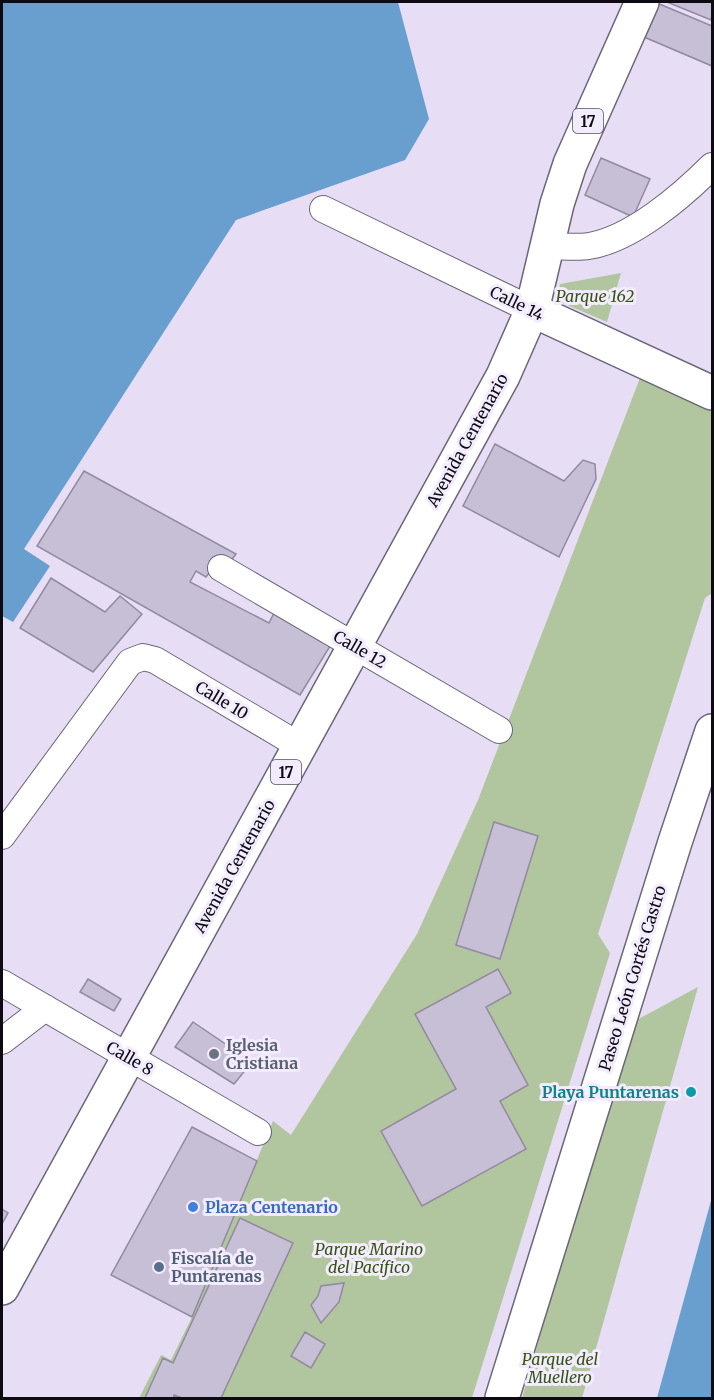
<svg xmlns="http://www.w3.org/2000/svg" width="714" height="1400" viewBox="0 0 714 1400" font-family="Merriweather,serif">
<style>
.green{fill:#b1c59e}
.water{fill:#689fcf}
.building{fill:#c7bfd5;stroke:#928a9f;stroke-width:1.5}
.lines{fill:none;stroke-linecap:round;stroke-linejoin:round}
.street-casing{stroke:#6c6578;stroke-width:28}
.secondary-casing{stroke:#6c6578;stroke-width:36}
.primary-casing{stroke:#6c6578;stroke-width:36}
.street{stroke:#fff;stroke-width:26}
.secondary{stroke:#fff;stroke-width:33}
.primary{stroke:#fff;stroke-width:33}
.worship-dot{fill:#6b7280;stroke:#f3ecff;stroke-width:2}
.culture-dot{fill:#0f9aa8;stroke:#f3ecff;stroke-width:2}
.shop-dot{fill:#3f7fe0;stroke:#f3ecff;stroke-width:2}
.service-dot{fill:#5c6f8a;stroke:#f3ecff;stroke-width:2}
.labels{text-anchor:middle;dominant-baseline:central;stroke-width:6;stroke-linejoin:round;paint-order:stroke}
.shield{fill:#f3ecff;stroke:#524e58;stroke-width:1.5}
.shield-label{font-size:15px;font-weight:bold;fill:#0d0a11}
.park-label{font-size:16px;font-style:italic;fill:#365210;stroke:#f3ecff}
.street-label{font-size:16px;fill:#0d0a11;stroke:#f3ecff}
.worship-label{font-size:16px;font-weight:bold;fill:#5b616d;stroke:#f3ecff;text-anchor:start}
.culture-label{font-size:16px;font-weight:bold;fill:#0d838f;stroke:#f3ecff;text-anchor:end}
.shop-label{font-size:16px;font-weight:bold;fill:#366cbe;stroke:#f3ecff;text-anchor:start}
.service-label{font-size:16px;font-weight:bold;fill:#4e5e75;stroke:#f3ecff;text-anchor:start}
</style>
<rect width="100%" height="100%" fill="#e7def5"/>
<path class="green" d="M621 273 607 322 558 301 560 284Z
M640 378 712 412V593L705 598 598 934 610 953 472 1398H139L161 1355 171 1360 192 1317 273 1121 291 1135 417 934 478 800Z
M698 987 582 1398H522L631 1023Z"/>
<path class="water" d="M2 2H398L429 119 405 160 236 220 24 549 50 566 13 622 2 616Z
M712 1197V1398H657Z"/>
<path class="building" d="M667 2H712V15L711 20Z
M657 3 712 26V66L644 37Z
M601 158 650 179 633 217 585 195Z
M495 444 564 481 583 460 595 464 596 479 559 557 463 506Z
M84 471 236 554 227 566 218 561 206 577 196 571 190 582 269 623 275 611 332 643 300 695 37 546Z
M51 578 105 612 120 596 142 614 93 672 20 628Z
M494 822 538 836 500 959 456 945Z
M498 969 511 993 486 1007 528 1085 500 1101 526 1149 422 1206 381 1131 456 1089 415 1014Z
M88 979 121 999 114 1011 80 992Z
M193 1022 252 1062 234 1084 175 1047Z
M192 1127 257 1161 192 1317 111 1275Z
M2 1209 8 1213 2 1224Z
M240 1218 293 1243 221 1398H182L174 1395 173 1398H145L163 1358 173 1363Z
M344 1283 339 1302 321 1323 311 1305 318 1296 321 1286Z
M305 1332 325 1344 311 1368 291 1356Z"/>
<g class="lines">
<defs>
<path id="street" d="M323 209 532 310
M547 246C561 246 576 248 589 246 632 239 682 196 712 166
M221 568 499 730
M2 836 130 662 143 657 155 660 300 746
M2 983 258 1132
M2 1041 45 1008"/>
<path id="secondary" d="M532 310 712 393
M502 1398 675 842 712 731"/>
<path id="primary" d="M2 1288 503 376 532 310 557 204 570 164 642 2"/>
</defs>
<use href="#street" class="street-casing"/>
<use href="#secondary" class="secondary-casing"/>
<use href="#primary" class="primary-casing"/>
<use href="#street" class="street"/>
<use href="#secondary" class="secondary"/>
<use href="#primary" class="primary"/>
</g>
<circle class="worship-dot" cx="214" cy="1054" r="6"/>
<circle class="culture-dot" cx="691" cy="1092" r="6"/>
<circle class="shop-dot" cx="193" cy="1207" r="6"/>
<circle class="service-dot" cx="159" cy="1267" r="6"/>
<g class="labels">
<g class="shield">
<rect x="573" y="109" width="30" height="24" rx="4.5"/>
<rect x="271" y="760" width="30" height="24" rx="4.5"/>
</g>
<g class="shield-label">
<text x="588" y="121">17</text>
<text x="286" y="772">17</text>
</g>
<g class="park-label">
<text x="595" y="296">Parque 162</text>
<text x="369" y="1249">Parque Marino<tspan x="369" dy="18">del Pacífico</tspan></text>
<text x="560" y="1359">Parque del<tspan x="560" dy="18">Muellero</tspan></text>
</g>
<g class="street-label">
<text transform="translate(517 303) rotate(26)">Calle 14</text>
<text transform="translate(467 440) rotate(-61)">Avenida Centenario</text>
<text transform="translate(360 649) rotate(30)">Calle 12</text>
<text transform="translate(222 700) rotate(31)">Calle 10</text>
<text transform="translate(234 866) rotate(-61)">Avenida Centenario</text>
<text transform="translate(632 978) rotate(-73)">Paseo León Cortés Castro</text>
<text transform="translate(130 1058) rotate(30)">Calle 8</text>
</g>
<g class="worship-label">
<text x="226" y="1045">Iglesia<tspan x="226" dy="18">Cristiana</tspan></text>
</g>
<g class="culture-label">
<text x="679" y="1092">Playa Puntarenas</text>
</g>
<g class="shop-label">
<text x="205" y="1207">Plaza Centenario</text>
</g>
<g class="service-label">
<text x="171" y="1258">Fiscalía de<tspan x="171" dy="18">Puntarenas</tspan></text>
</g>
</g>
<rect width="714" height="1400" fill="none" stroke="#0d0a11" stroke-width="6"/>
</svg>
